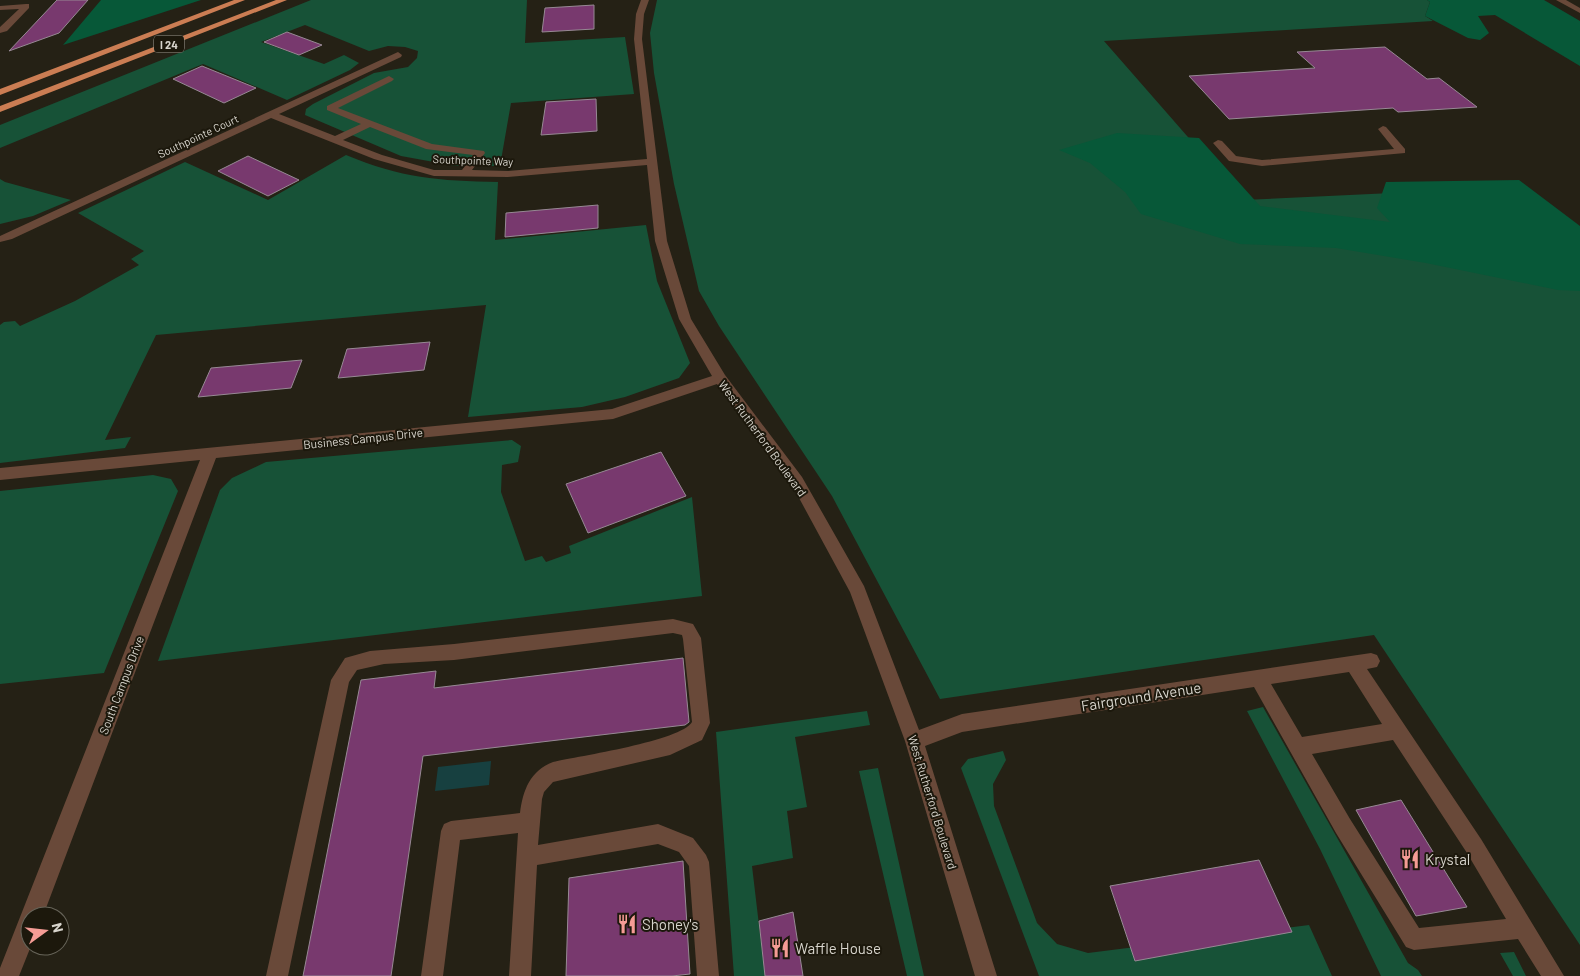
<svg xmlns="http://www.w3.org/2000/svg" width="1580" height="976" viewBox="0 0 1580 976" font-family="Barlow,sans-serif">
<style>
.green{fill:#175237}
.forest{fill:#075838}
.water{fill:#174040}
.building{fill:#78396e;stroke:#978994}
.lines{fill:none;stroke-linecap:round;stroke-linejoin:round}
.minor{fill:#694939;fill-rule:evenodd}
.highway{fill:#cb7d53;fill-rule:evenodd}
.labels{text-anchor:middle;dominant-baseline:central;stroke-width:4;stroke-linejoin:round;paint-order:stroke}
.shield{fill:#1c180c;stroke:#a09c93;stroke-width:1}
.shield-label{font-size:11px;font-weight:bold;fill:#d8d5cd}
.far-street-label{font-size:11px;fill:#d8d5cd;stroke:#1c180c}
.street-label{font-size:12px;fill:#d8d5cd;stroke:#1c180c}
.near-street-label{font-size:15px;fill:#d8d5cd;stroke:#1c180c}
.near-poi-label{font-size:15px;fill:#d8d5cd;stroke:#1c180c;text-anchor:start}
</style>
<rect width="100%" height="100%" fill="#252115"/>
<path class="green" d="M311 0H527L525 43 625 37 634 94 511 103 500 166H456L401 156 305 115 306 109 313 104 374 73 408 67 417 58 418 51 405 47 388 46 369 51 305 25 261 42 324 64 344 55 359 63 350 70 287 100 203 64 0 148V125Z
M657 0H1427L1430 2 1425 16 1433 21 1104 41 1243 200 1519 187 1580 234V945L1374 635 940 699 832 496 719 326 699 291 674 184 654 73 650 33Z
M346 155C401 178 439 181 498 182L495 240 646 225 657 281 690 363 679 378 625 397 582 407 468 417 486 305 156 335 105 440 131 437 125 448 0 463V325L4 322 15 321 20 326 75 301 139 265 131 259 144 251 78 213 185 162 268 200Z
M0 179 5 182 71 200 33 216 0 224Z
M512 440 521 446 518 462 502 465 501 492 525 561 542 556 546 562 571 553 569 546 692 497 702 596 158 661 220 490 232 478 266 462Z
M153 475 171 479 178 491 104 673 0 684V491Z
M1263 707 1408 963 1418 970 1422 976H1381L1320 849 1247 711Z
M867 711 870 725 795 737 807 807 787 811 793 858 752 866 765 976H734L716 732Z
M1003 751 1006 760 993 784 994 806 1037 923 1057 944 1088 953 1309 925 1332 976H1039L961 768 968 759Z
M878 768 919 954 924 976H907L859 771Z
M1514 952 1526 976H1513L1500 953Z"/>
<path class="forest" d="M101 0H201L63 45Z
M1427 0H1544L1580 21V66L1495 15 1478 16 1489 33 1480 40 1468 38 1425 16 1430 2Z
M1117 133 1199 138 1260 206 1390 222 1377 208 1386 182 1519 180 1580 226V291L1558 290 1426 263 1336 248 1240 244 1141 214 1125 192 1090 163 1059 150Z"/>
<path class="water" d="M491 761 489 785 435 791 438 767Z"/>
<path class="building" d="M57 0H88L59 33 9 51Z
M594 5V29L542 32 545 8Z
M287 32 322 45 299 55 264 42Z
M1385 47 1427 79 1439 78 1477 107 1398 112 1393 108 1229 119 1189 76 1315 68 1297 52Z
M202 66 256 88 224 103 173 79Z
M596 99 597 131 541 135 546 102Z
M248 156 299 180 268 196 218 171Z
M598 205V228L505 237 506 213Z
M430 342 424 370 338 378 347 349Z
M302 360 291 388 198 397 211 368Z
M661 452 686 496 588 533 566 484Z
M683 658 689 722 685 725 423 756 391 976H303L361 680 436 671 434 688Z
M1401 800 1467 907 1416 916 1356 810Z
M1259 860 1292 932 1135 961 1110 886Z
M683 861 690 974 672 976H566L569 878Z
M793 912 803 976H765L759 921Z"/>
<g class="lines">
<path class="minor" d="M641 0H649L644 14 642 39 667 241 691 319 725 375 802 477 864 586 919 730 962 714 1371 653 1377 655 1380 661 1377 667 1367 669 1481 839 1564 976H1541L1518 939 1414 950 1406 947 1336 833 1254 687 962 732 925 746 997 976H975L905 741 850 592 792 485 717 384 613 419 216 458 43 916H30L31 946 19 976H0V968L200 460 0 480V468L612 409 712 376 679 319 655 241 647 165 508 177 434 176 374 159 271 118 12 239 0 242V236L398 52 402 55 401 57 279 114 335 136 361 124 327 110V106L389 76 394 79 392 81 338 108 432 144 484 151 485 153 472 170 508 171 647 159 634 39 636 14ZM370 127 426 149 473 155 462 170H434L382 155 343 140ZM1349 672 1382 724 1302 737 1271 684ZM1393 740 1467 853 1506 919 1419 928 1350 819 1312 754Z
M1556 0H1566L1580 8V13Z
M26 4H29V8L7 31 0 33V27L19 9 0 10V6Z
M1383 126 1386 127 1405 149V153L1262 166 1229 161 1213 143 1218 140 1222 141 1236 156 1262 160 1394 149 1378 129Z
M673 619 693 624 701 638 710 723 702 740 670 755 553 782 544 792 542 799 538 845 658 824 693 838 706 855 709 862 719 976H697L689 866 679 852 658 844 537 865 531 976H509L518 833 460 840 443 976H421L441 831 444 824 451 821 520 813C523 790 530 771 553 762 579 756 681 741 692 722L683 639 682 635 673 633 454 660 384 664 357 670 349 682 288 976H266L331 680 345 658 370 651 454 644Z"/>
<path class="highway" d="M234 0H245L0 95V89Z
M276 0H287L0 112V106Z"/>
</g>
<defs>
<symbol id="restaurant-bare" viewBox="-9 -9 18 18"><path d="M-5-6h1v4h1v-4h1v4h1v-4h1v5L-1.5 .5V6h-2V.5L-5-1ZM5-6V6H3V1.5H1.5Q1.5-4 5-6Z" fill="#f59c95" stroke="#1c180c" stroke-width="2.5" paint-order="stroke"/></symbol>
</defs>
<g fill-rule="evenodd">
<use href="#restaurant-bare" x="1396" y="845" width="28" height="28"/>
<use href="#restaurant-bare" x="613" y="910" width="28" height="28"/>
<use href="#restaurant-bare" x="766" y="934" width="28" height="28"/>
</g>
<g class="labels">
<rect class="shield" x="154" y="35.5" width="30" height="17" rx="4"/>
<g class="shield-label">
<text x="169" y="44">I 24</text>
</g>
<g class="far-street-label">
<text transform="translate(198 136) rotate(-25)">Southpointe Court</text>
<text transform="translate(473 160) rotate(2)">Southpointe Way</text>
</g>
<g class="street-label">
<text transform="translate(363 438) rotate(-6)">Business Campus Drive</text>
<text transform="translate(763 438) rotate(54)">West Rutherford Boulevard</text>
<text transform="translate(121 685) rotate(-69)">South Campus Drive</text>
<text transform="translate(933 802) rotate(73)">West Rutherford Boulevard</text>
</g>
<g class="near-street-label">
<text transform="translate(1141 696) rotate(-9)">Fairground Avenue</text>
</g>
<g class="near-poi-label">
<text x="1425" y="859">Krystal</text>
<text x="642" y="924">Shoney's</text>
<text x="795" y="948">Waffle House</text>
</g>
</g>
<g transform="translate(45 931) rotate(75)"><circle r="24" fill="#1c180c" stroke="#676459"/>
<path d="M0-4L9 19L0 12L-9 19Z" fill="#f59c95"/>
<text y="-8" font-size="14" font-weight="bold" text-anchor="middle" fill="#d8d5cd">N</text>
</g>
</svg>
